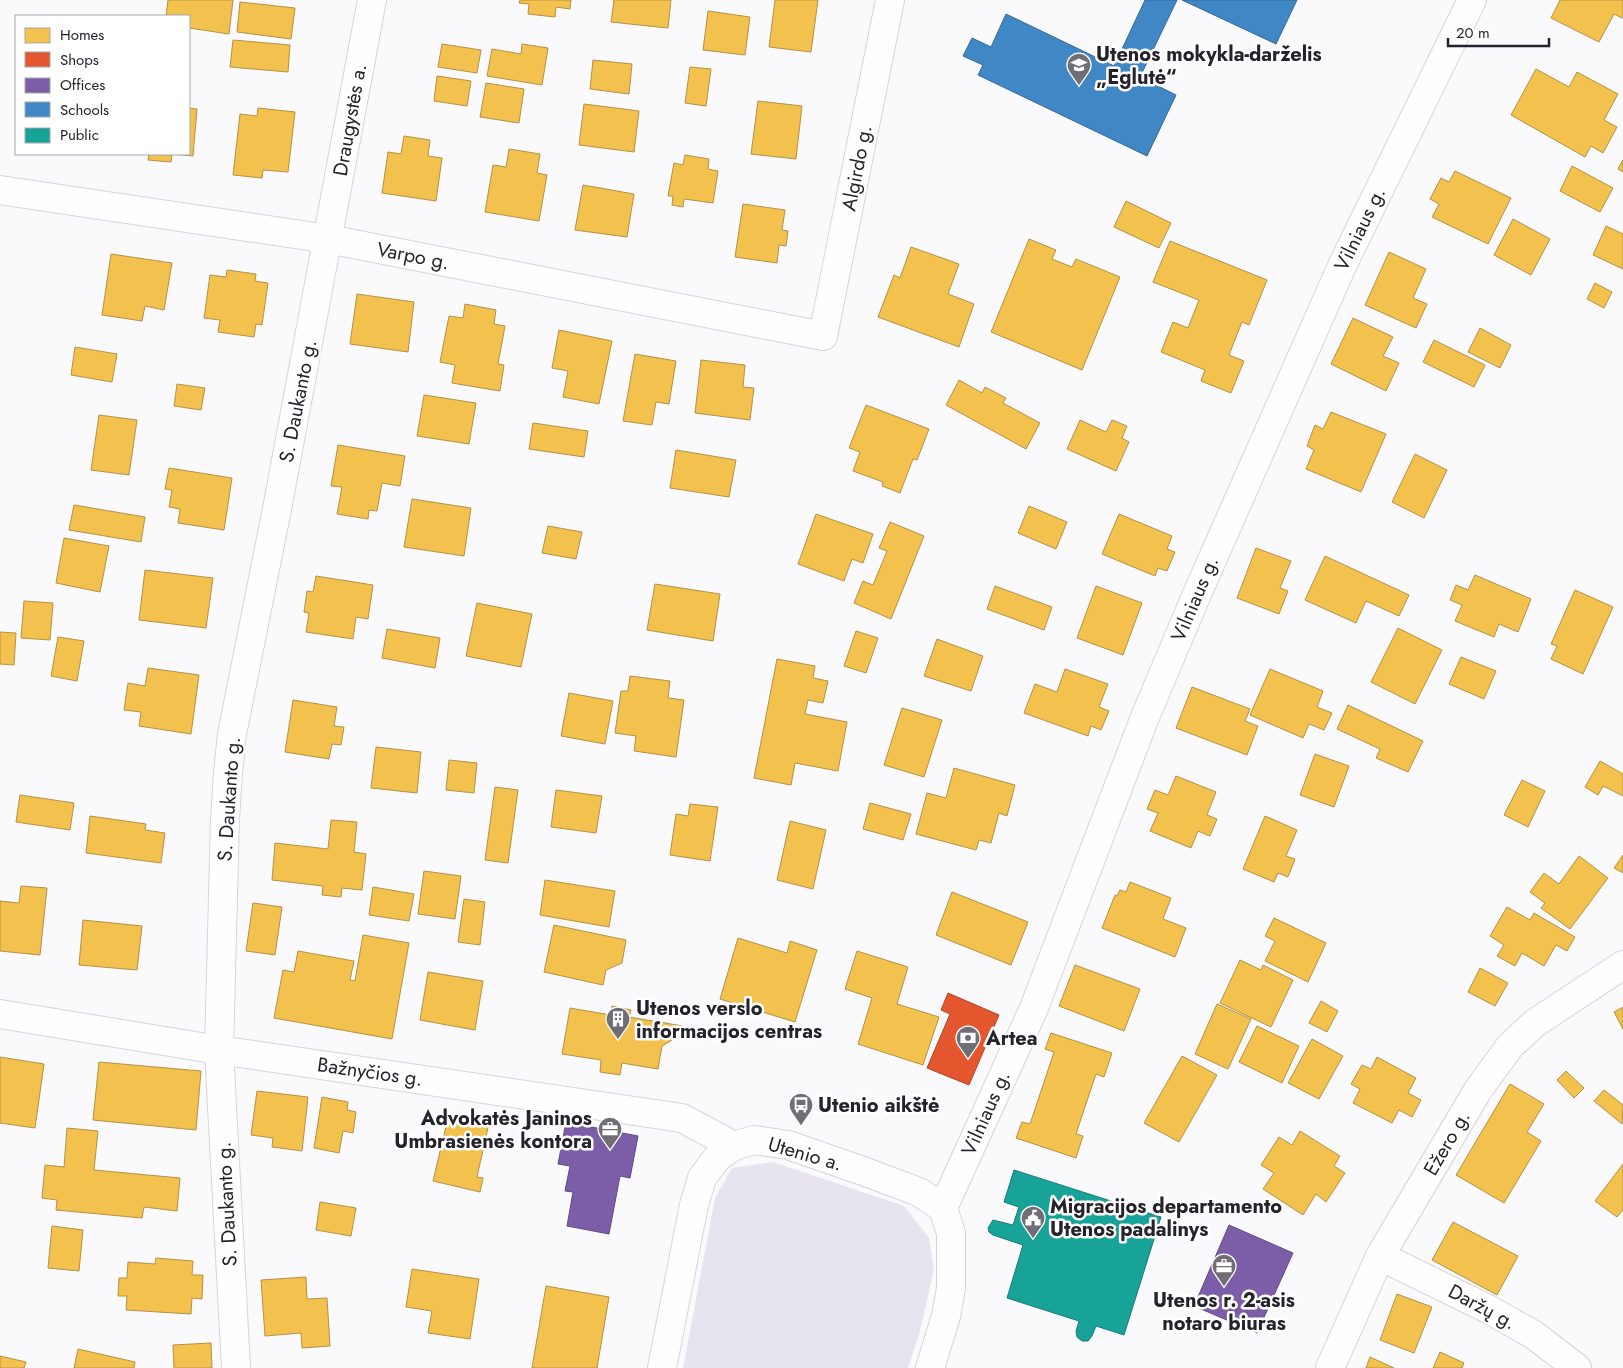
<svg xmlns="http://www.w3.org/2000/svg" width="1623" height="1368" viewBox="0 0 1623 1368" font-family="Jost,sans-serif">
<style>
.green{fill:#e7e4f0}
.homes{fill:#f2c14e;stroke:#b49144}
.shops{fill:#e4572e;stroke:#ab472d}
.offices{fill:#7b5ea7;stroke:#614c82}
.schools{fill:#3f88c5;stroke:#376997}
.public{fill:#17a398;stroke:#1b7c77}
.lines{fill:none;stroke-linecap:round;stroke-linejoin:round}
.street-casing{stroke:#d6d4da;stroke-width:30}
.street{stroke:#fefeff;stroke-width:28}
.labels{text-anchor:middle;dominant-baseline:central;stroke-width:5;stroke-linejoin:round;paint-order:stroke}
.poi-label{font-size:20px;font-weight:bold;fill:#25222b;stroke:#fff;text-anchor:start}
.street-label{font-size:20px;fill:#25222b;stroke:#fff}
</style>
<rect width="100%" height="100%" fill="#faf9fc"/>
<path class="green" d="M773 1162 904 1206 929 1238 934 1270 919 1335 908 1368H683L715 1198 732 1168Z"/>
<path class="homes" d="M168 0H233L229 34 189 28V16H166Z
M520 0H571L570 9 556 7 555 17 528 14 529 4 519 3Z
M614 0H671L668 28 611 22Z
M775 0H818L811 52 769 47Z
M1560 0H1623V16L1622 18 1614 14 1599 42 1551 18Z
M240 2 295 8 291 39 237 32Z
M708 11 750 17 745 55 703 50Z
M233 40 290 45 288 72 230 67Z
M442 44 481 50 477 73 438 67Z
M522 44 548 48 542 85 487 76 492 49 521 54Z
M593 60 632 64 629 94 590 89Z
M690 67 711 69 706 106 685 103Z
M1536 69 1569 87 1577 72 1618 94 1604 120 1617 127 1603 153 1591 146 1585 157 1511 115Z
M437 76 471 81 467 106 434 101Z
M486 83 524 89 519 123 480 117Z
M758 101 802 106 796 159 751 154Z
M584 104 639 111 634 152 579 145Z
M189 108 197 109 193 156 172 154H189Z
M258 108 295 112 288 172 263 170 262 178 233 175 240 114 257 116Z
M404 136 430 140 428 156 442 158 436 201 382 193 388 152 401 154Z
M509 149 540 154 537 173 547 175 539 221 485 212 493 165 506 167Z
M149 154H172L171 162 148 160Z
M685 155 709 159 708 169 718 171 713 203 684 199 683 207 672 205 673 196H668L674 163 683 165Z
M1623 160V172L1618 169Z
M1572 166 1613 188 1600 212 1560 191Z
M1455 171 1511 198 1488 244 1432 217 1439 204 1430 199 1441 178 1449 182Z
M583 185 634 194 627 237 575 230Z
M1126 201 1171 223 1159 248 1114 227Z
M743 204 785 210 782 230 788 231 786 246 779 245 777 263 735 257Z
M1513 219 1550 239 1531 275 1494 255Z
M1606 226 1623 234V269L1593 255Z
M1029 239 1056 250 1052 259 1072 267 1076 259 1120 277 1082 370 991 332Z
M1170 241 1267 280 1249 325 1242 322 1229 355 1244 361 1231 393 1201 381 1205 370 1161 352 1173 322 1188 328 1199 300 1153 282Z
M911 247 959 264 948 294 974 304 959 347 878 317 894 275 900 278Z
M1389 252 1426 269 1413 298 1427 304 1416 328 1365 305Z
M111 254 172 263 164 310 145 306 142 321 102 315Z
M227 270 256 274 255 281 268 283 262 325 256 324 254 337 218 332 220 320 204 318 210 275 226 277Z
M1595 283 1612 292 1604 308 1587 299Z
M357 294 414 302 408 352 350 344Z
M465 304 496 310 494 324 505 326 498 364 504 365 500 391 452 383 455 365 440 362 449 316 463 318Z
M1353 318 1393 337 1383 356 1399 363 1386 391 1331 364Z
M1480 328 1511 345 1500 368 1468 352Z
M559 330 612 341 599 404 563 397 568 371 552 368Z
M1434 340 1485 365 1474 387 1423 362Z
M75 347 117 354 112 382 71 375Z
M635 354 676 361 669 404 656 402 652 425 623 421Z
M701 360 745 365 743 387 754 388 750 420 695 413Z
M959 380 982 393 985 387 1006 398 1003 403 1040 423 1026 449 946 405Z
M177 384 205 388 201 410 174 406Z
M424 395 476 403 469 444 417 436Z
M866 405 929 429 917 460 913 459 900 493 882 486 883 482 853 471 860 452 849 448Z
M1331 412 1386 434 1361 492 1306 469 1314 450 1307 446 1315 425 1323 429Z
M99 415 137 420 129 475 91 470Z
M1080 420 1106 432 1112 420 1127 426 1122 438 1129 442 1116 471 1067 449Z
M533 423 588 431 584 457 529 449Z
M338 445 405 456 400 486 382 483 377 511 369 510 368 519 337 514 342 487 331 486Z
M676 450 736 460 729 497 670 488Z
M1415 454 1447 470 1424 518 1392 502Z
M169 468 232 478 224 530 178 523 180 509 169 507 172 490 165 489Z
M412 499 471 508 464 556 404 547Z
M74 505 145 517 141 542 69 530Z
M1029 506 1067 522 1056 549 1018 533Z
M816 514 873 534 863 563 852 559 844 581 798 564Z
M1119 514 1172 536 1167 549 1175 552 1167 571 1158 568 1155 576 1102 554Z
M890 522 924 536 891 619 854 603 863 581 873 585 887 551 879 548Z
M548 526 582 532 576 559 542 553Z
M64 538 109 546 100 592 56 583Z
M1256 548 1291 561 1280 588 1288 591 1279 614 1237 598Z
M1325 556 1409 595 1399 616 1366 601 1356 623 1305 600Z
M145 570 213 578 206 628 139 620Z
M1475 575 1531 599 1518 632 1499 624 1494 637 1455 621 1462 605 1450 600 1456 585 1468 590Z
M316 576 373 585 368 619 356 617 353 639 306 632 309 613 304 612 307 591 313 592Z
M655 584 720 594 713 641 647 630Z
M995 586 1052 607 1044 630 987 609Z
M1096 586 1142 603 1123 655 1077 638Z
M1575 590 1613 607 1583 674 1551 659 1557 646 1551 644Z
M24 601 53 603 50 640 21 638Z
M477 603 532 614 521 667 466 656Z
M1398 628 1442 650 1415 704 1371 682Z
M387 629 440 638 435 668 382 658Z
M856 631 878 638 866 673 844 666Z
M0 632 16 633 14 665 0 664Z
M58 637 84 641 77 681 51 676Z
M937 639 983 656 971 691 924 676Z
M1461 657 1496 671 1484 699 1449 684Z
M777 659 815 666 813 678 828 681 823 703 808 700 805 714 847 722 838 771 795 763 791 785 754 778Z
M148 668 199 675 191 734 139 726 141 712 124 710 128 683 145 686Z
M1065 669 1108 684 1099 707 1109 711 1101 730 1091 726 1088 736 1024 713 1035 684 1057 692Z
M1270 669 1323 691 1317 707 1332 713 1324 730 1309 724 1303 738 1250 715Z
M630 676 670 681 668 698 684 700 676 757 634 751 636 736 615 733 621 691H628Z
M1192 687 1250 709 1245 721 1258 726 1247 755 1176 728Z
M569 693 613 701 605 744 561 736Z
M293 700 337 707 334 726 344 727 341 745 332 744 329 759 285 752Z
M1348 705 1423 741 1408 772 1376 758 1380 749 1337 729Z
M902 708 942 720 924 777 884 765Z
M376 747 421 752 417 793 371 788Z
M1315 754 1349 766 1334 807 1300 795Z
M449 760 477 763 474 793 446 790Z
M1600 761 1623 774V796L1603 786 1598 795 1585 787Z
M954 768 1015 785 1007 816 999 813 991 843 979 840 976 850 916 834 927 793 946 798Z
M1176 776 1216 792 1207 815 1217 819 1210 836 1198 831 1191 848 1150 831 1158 813 1147 809 1155 790 1168 795Z
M1522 780 1545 791 1528 827 1504 815Z
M495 787 518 790 508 863 485 860Z
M556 790 602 796 596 833 551 827Z
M20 795 74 803 70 830 16 822Z
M870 803 911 814 903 840 863 829Z
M690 804 718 807 710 861 670 855 676 814 688 816Z
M90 816 146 824 145 830 165 833 161 863 86 853Z
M1265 816 1297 830 1286 856 1295 859 1288 877 1278 873 1274 882 1243 869Z
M331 820 357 822 354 852 366 854 362 890 342 888 341 897 322 895 323 886 272 880 275 843 328 849Z
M790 821 826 830 813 889 777 880Z
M1623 855V873L1614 868Z
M1579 856 1608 878 1570 929 1541 908 1545 903 1530 892 1544 873 1559 884Z
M424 871 461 876 455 919 418 914Z
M545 880 615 891 609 927 540 915Z
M1130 882 1171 898 1163 919 1186 928 1175 957 1102 928 1115 895 1117 896 1120 890 1126 892Z
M21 886 47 888 40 955 0 951V901L19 903Z
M373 887 414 894 409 921 369 915Z
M952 892 1028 922 1011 965 936 935Z
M464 899 485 902 480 945 458 942Z
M253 903 282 907 275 955 246 951Z
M1507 907 1530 920 1534 913 1575 937 1567 951 1556 945 1544 966 1522 953 1515 966 1497 956 1504 945 1490 936Z
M1274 918 1326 943 1308 982 1265 961 1275 941 1265 936Z
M83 920 142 926 137 970 79 965Z
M554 925 626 940 622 963 606 970 603 985 544 972Z
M363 935 409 943 392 1039 274 1018 283 970 294 972 298 951 354 961 350 980 355 981Z
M738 938 787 953 790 941 817 950 795 1022 720 999Z
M857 951 908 967 897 1004 939 1017 923 1065 858 1044 872 998 845 989Z
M1240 960 1261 970 1263 965 1293 980 1271 1027 1220 1003Z
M1075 965 1140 989 1124 1031 1059 1006Z
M1480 968 1508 983 1495 1006 1468 992Z
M428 972 483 981 475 1030 420 1020Z
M1321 1001 1338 1011 1327 1032 1309 1023Z
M1217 1004 1251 1019 1228 1069 1195 1054Z
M612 1006 631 1010 629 1017 683 1026 681 1035 662 1046 658 1069 622 1063 620 1075 600 1072 601 1060 562 1054 570 1008 611 1015Z
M1623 1007V1029L1614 1012Z
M1257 1026 1299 1046 1282 1083 1239 1062Z
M1051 1033 1112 1053 1104 1077 1096 1074 1076 1134 1083 1136 1076 1158 1016 1138 1022 1122 1030 1124 1054 1052 1045 1049Z
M1312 1039 1343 1056 1319 1099 1288 1083Z
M1182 1056 1217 1075 1179 1142 1144 1123Z
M0 1057 44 1064 35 1128 0 1123Z
M1377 1057 1416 1078 1408 1093 1421 1100 1412 1117 1399 1110 1392 1123 1353 1103 1360 1089 1351 1084 1362 1065 1371 1069Z
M99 1062 201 1071 196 1130 93 1120Z
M1566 1071 1584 1088 1574 1098 1557 1080Z
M1510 1084 1544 1104 1527 1132 1541 1141 1504 1203 1456 1175Z
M1604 1090 1623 1105 1622 1124 1594 1101Z
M257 1091 308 1097 302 1151 272 1147 273 1138 251 1135Z
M322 1097 348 1102 347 1110 356 1112 353 1133 343 1131 339 1153 314 1148Z
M449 1114 489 1123 477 1177 483 1178 480 1192 433 1181Z
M67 1128 98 1131 94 1170 180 1178 177 1211 144 1207 142 1218 56 1210 57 1200 42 1198 45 1165 64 1167Z
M1300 1131 1340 1156 1334 1166 1345 1173 1326 1202 1316 1194 1303 1215 1263 1189 1274 1173 1261 1165 1279 1137 1292 1145Z
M1623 1164V1210L1617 1217 1595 1201Z
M320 1202 356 1208 351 1236 316 1230Z
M1453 1222 1518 1256 1497 1295 1432 1260Z
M52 1226 83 1230 79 1271 48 1268Z
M156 1258 193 1261 192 1275H203L202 1299 192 1298 191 1314 126 1310 127 1296H118L119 1278H127L128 1262 155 1264Z
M412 1269 479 1279 470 1339 428 1333 432 1311 406 1307Z
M306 1277 307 1299 327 1298 330 1346 302 1348 301 1333 265 1336 261 1280Z
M546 1286 609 1297 597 1368H532Z
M1397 1294 1432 1307 1414 1353 1380 1340Z
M211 1343 212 1368H174L173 1345Z
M78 1349 135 1362 134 1368H74Z
M1440 1352 1464 1363 1462 1368H1433Z
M0 1356 26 1362 24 1368H0Z
M1370 1357 1394 1368H1366Z"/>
<path class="shops" d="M948 993 999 1015 969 1085 927 1068 950 1014 941 1010Z"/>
<path class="offices" d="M566 1122 638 1136 630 1178 620 1176 609 1234 567 1226 573 1192 565 1191 570 1166 558 1164Z
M1229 1225 1293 1253 1257 1333 1194 1306Z"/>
<path class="schools" d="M1145 0H1177L1140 77 1176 95 1147 156 978 75 983 65 963 56 972 38 991 47 1006 14 1114 66Z
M1182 0H1297L1276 44Z"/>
<path class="public" d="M1014 1170 1161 1217 1124 1335 1096 1326 1092 1336 1088 1341H1082L1077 1337 1076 1331 1079 1321 1007 1298 1023 1245 993 1235 989 1232 988 1228 993 1220 1013 1225 1019 1207 1004 1202Z"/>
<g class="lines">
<defs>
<path id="street" d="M0 190 328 239 823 336 890 0
M0 1014 219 1050 682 1118 734 1146
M943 1208 1034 1008 1145 717 1197 594 1342 266 1472 0
M1380 1256 1488 1309 1534 1335 1577 1368
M236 1368 219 1050 225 819 228 773 232 734 277 509 372 0
M662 1368 694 1205 702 1178 717 1158 734 1146 754 1140 788 1145 863 1171 919 1192 943 1208 951 1233V1288L946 1316 930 1368
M1330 1368 1380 1256 1478 1090 1510 1046 1535 1023 1623 965"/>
</defs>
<use href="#street" class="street-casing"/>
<use href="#street" class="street"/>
</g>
<defs>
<symbol id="school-pin" viewBox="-11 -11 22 30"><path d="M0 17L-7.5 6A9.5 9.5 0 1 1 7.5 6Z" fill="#706d74" stroke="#fff"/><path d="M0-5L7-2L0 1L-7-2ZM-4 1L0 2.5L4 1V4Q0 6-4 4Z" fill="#fff"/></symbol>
<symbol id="building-pin" viewBox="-11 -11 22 30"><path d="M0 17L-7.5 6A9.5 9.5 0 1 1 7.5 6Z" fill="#706d74" stroke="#fff"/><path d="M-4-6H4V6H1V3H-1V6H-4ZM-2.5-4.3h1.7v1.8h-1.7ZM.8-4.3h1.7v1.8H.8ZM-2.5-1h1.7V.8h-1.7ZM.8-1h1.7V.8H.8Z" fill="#fff"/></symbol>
<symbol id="bank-pin" viewBox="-11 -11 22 30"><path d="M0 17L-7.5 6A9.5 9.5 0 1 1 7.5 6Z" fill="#706d74" stroke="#fff"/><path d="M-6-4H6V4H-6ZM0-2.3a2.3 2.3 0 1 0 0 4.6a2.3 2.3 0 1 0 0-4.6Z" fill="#fff"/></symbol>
<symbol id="bus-pin" viewBox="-11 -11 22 30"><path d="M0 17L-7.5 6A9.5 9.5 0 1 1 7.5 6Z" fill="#706d74" stroke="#fff"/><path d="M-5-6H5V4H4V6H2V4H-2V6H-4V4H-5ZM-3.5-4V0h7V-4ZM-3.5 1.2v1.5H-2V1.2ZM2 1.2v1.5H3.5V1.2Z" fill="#fff"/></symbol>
<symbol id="office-pin" viewBox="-11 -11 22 30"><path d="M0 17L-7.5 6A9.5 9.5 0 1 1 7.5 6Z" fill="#706d74" stroke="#fff"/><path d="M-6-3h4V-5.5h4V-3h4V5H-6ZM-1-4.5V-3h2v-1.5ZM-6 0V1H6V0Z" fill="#fff"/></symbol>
<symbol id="civic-pin" viewBox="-11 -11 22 30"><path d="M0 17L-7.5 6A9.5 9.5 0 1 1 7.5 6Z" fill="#706d74" stroke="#fff"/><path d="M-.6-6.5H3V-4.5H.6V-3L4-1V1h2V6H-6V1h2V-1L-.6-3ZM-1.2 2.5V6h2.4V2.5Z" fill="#fff"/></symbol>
</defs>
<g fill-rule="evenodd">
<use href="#school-pin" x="1065" y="51" width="28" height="38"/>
<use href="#building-pin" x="604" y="1005" width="28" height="38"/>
<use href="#bank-pin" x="954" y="1024" width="28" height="38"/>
<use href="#bus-pin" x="787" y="1091" width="28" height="38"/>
<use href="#office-pin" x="596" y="1115" width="28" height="38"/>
<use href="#civic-pin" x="1019" y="1204" width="28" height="38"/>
<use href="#office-pin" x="1210" y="1252" width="28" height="38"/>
</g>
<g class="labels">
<g class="poi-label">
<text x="1096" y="54">Utenos mokykla-darželis<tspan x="1096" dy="23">„Eglutė“</tspan></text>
<text x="636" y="1008">Utenos verslo<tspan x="636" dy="23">informacijos centras</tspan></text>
<text x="986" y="1038">Artea</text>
<text x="818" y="1105">Utenio aikštė</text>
<text x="592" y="1118" text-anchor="end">Advokatės Janinos<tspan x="592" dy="23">Umbrasienės kontora</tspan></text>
<text x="1050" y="1206">Migracijos departamento<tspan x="1050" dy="23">Utenos padalinys</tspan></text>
<text x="1224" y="1300" text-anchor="middle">Utenos r. 2-asis<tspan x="1224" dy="23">notaro biuras</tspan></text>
</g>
<g class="street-label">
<text transform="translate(350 120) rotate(-80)">Draugystės a.</text>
<text transform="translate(857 168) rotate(-79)">Algirdo g.</text>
<text transform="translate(1360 229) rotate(-64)">Vilniaus g.</text>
<text transform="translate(413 256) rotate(11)">Varpo g.</text>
<text transform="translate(298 401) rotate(-79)">S. Daukanto g.</text>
<text transform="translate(1195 599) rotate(-67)">Vilniaus g.</text>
<text transform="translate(229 799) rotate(-86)">S. Daukanto g.</text>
<text transform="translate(370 1072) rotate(8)">Bažnyčios g.</text>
<text transform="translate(986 1113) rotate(-66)">Vilniaus g.</text>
<text transform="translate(1447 1143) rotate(-60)">Ežero g.</text>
<text transform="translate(805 1154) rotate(16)">Utenio a.</text>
<text transform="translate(227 1204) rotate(-93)">S. Daukanto g.</text>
<text transform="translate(1482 1307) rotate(28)">Daržų g.</text>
</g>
</g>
<rect x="15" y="15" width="175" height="140" fill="#ffffff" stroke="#a8a7aa"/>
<rect x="25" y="28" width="25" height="15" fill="#f2c14e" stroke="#a8a7aa"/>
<text x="60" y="40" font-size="15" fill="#25222b">Homes</text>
<rect x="25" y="52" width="25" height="15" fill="#e4572e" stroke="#a8a7aa"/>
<text x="60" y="65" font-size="15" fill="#25222b">Shops</text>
<rect x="25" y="78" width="25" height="15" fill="#7b5ea7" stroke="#a8a7aa"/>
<text x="60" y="90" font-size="15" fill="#25222b">Offices</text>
<rect x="25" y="102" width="25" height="15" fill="#3f88c5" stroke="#a8a7aa"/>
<text x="60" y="115" font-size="15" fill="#25222b">Schools</text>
<rect x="25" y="128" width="25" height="15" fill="#17a398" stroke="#a8a7aa"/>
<text x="60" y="140" font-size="15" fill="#25222b">Public</text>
<path d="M1448 38v8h101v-8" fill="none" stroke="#25222b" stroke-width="2.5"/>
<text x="1456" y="38" font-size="15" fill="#25222b" stroke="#ffffff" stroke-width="4" paint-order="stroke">20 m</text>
</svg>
